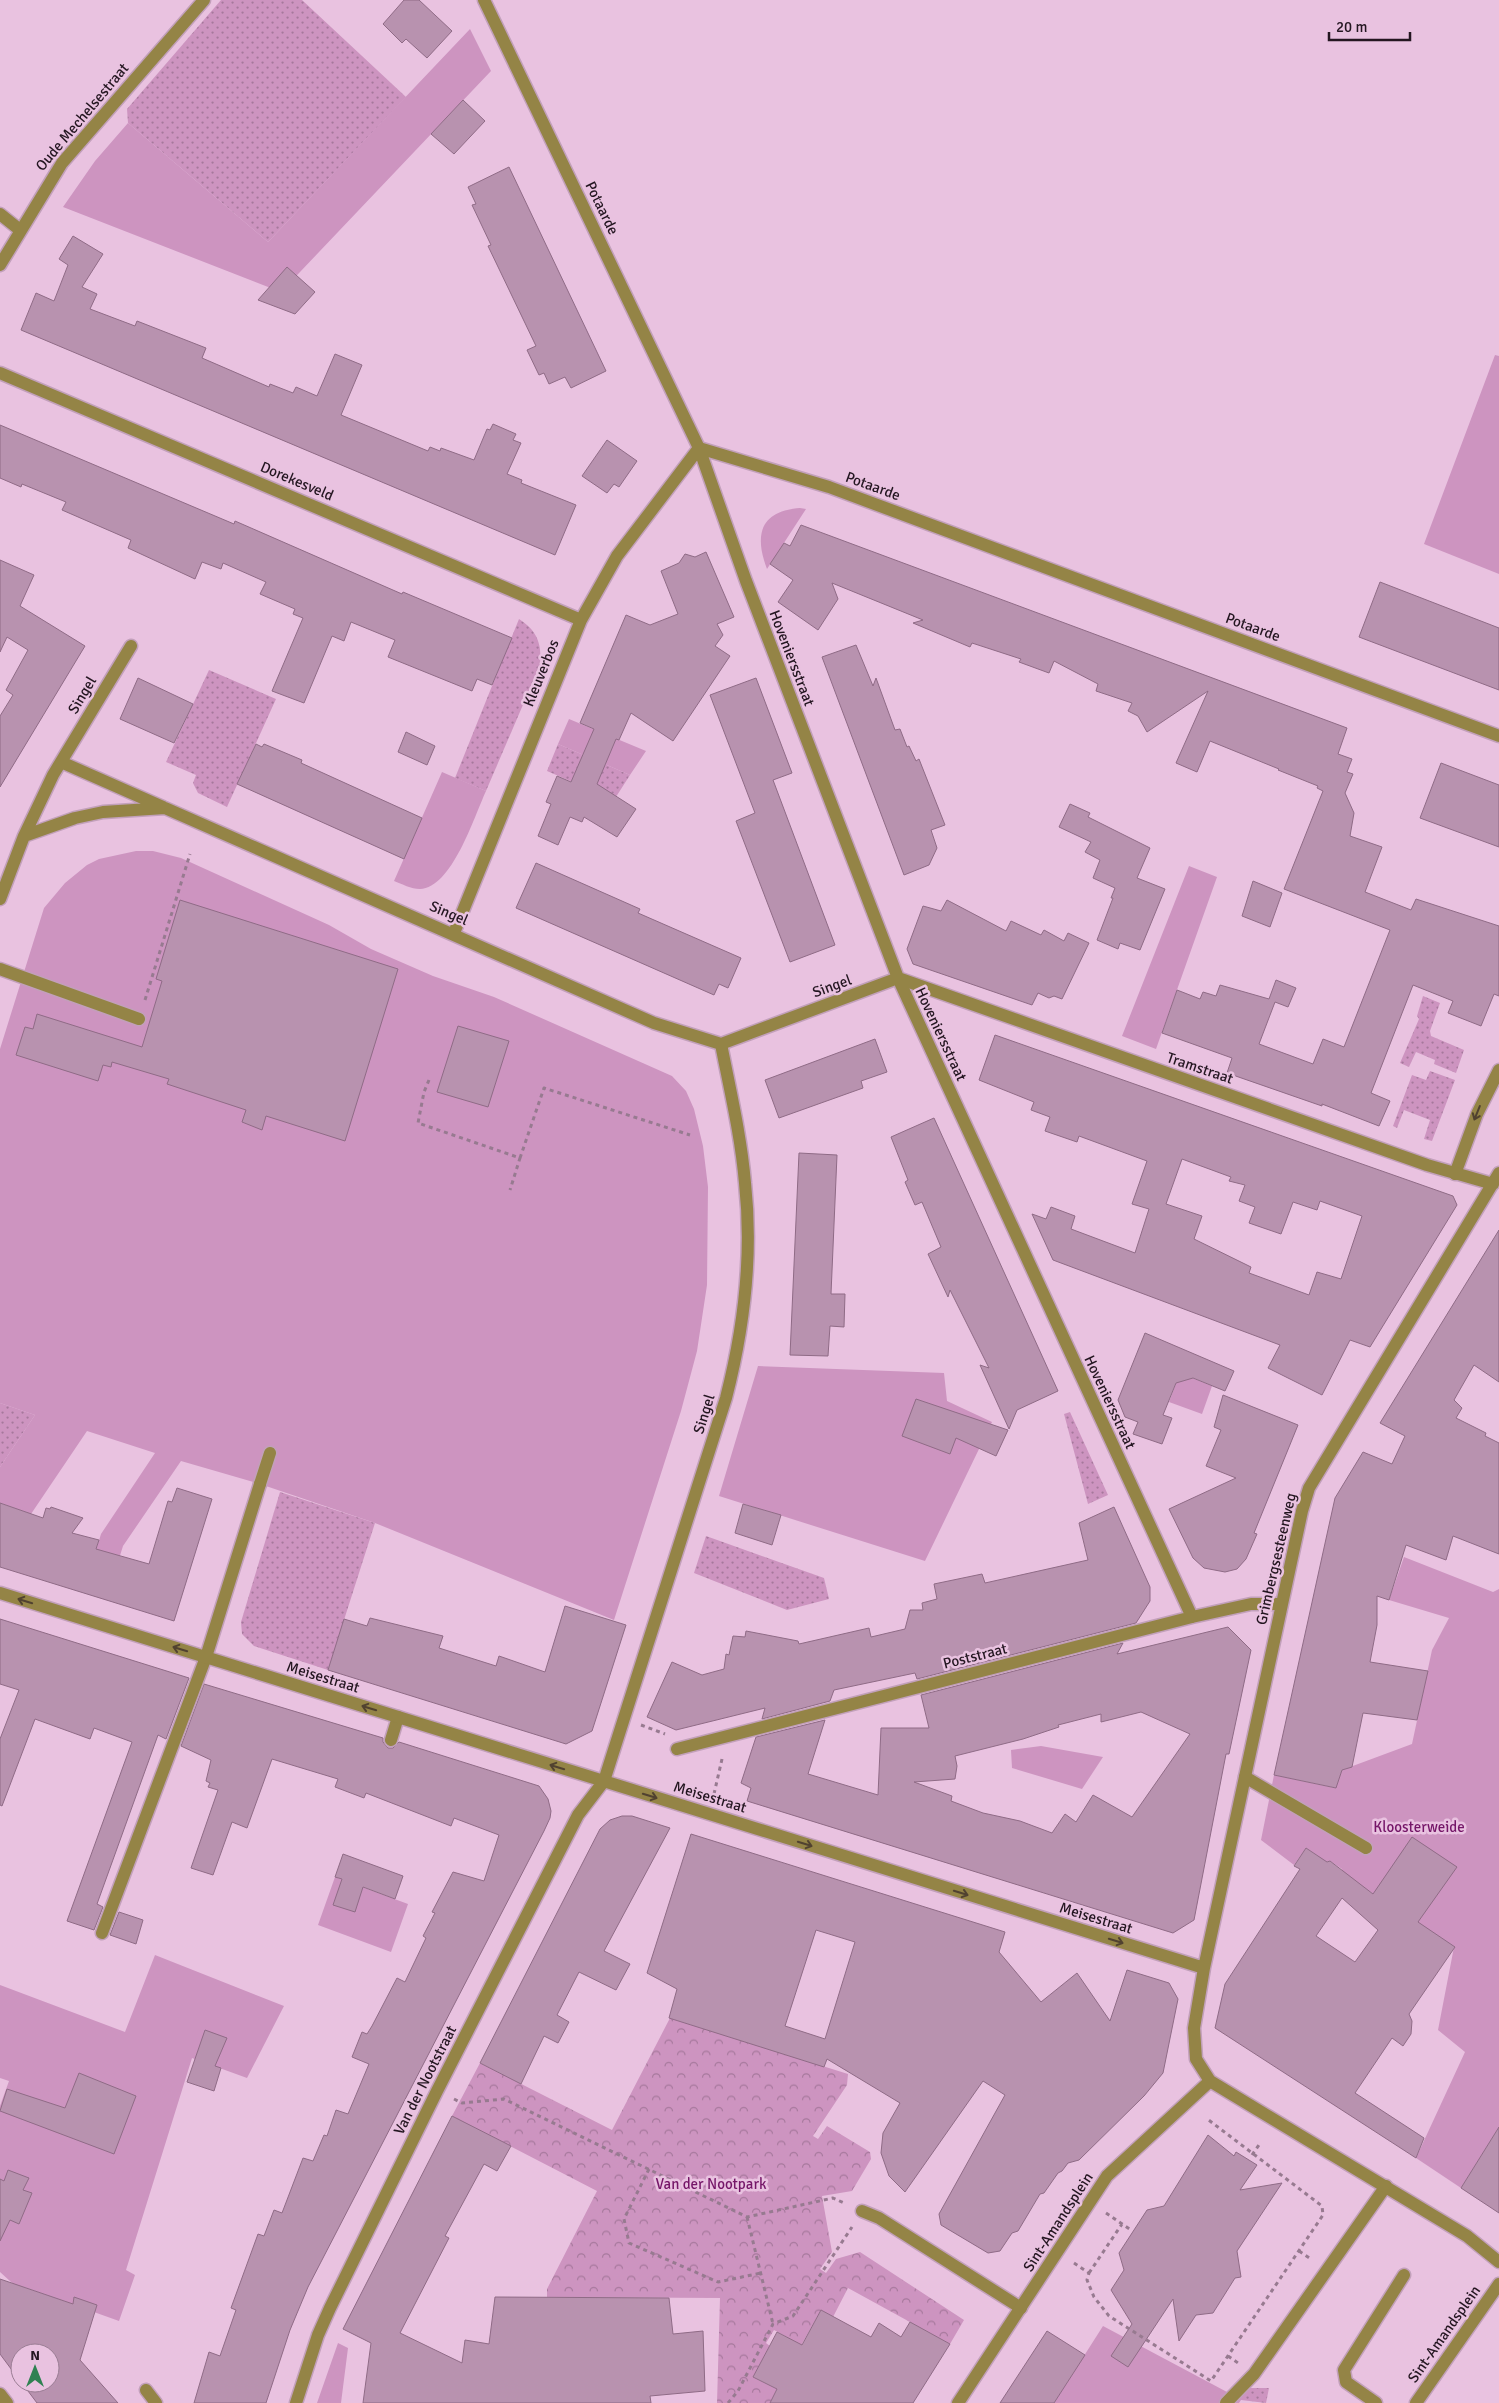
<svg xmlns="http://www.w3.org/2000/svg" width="1499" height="2403" viewBox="0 0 1499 2403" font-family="Signika,sans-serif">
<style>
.grass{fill:url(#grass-dots)}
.park{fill:url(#park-crowns)}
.garden{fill:#cd94c0}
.building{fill:#b892af;stroke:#8f6b86;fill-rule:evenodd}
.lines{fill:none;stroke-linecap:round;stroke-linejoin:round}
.service-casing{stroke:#c2a0ba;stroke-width:15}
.pedestrian-casing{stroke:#c2a0ba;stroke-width:15}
.minor-casing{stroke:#c2a0ba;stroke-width:15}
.path{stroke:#977a90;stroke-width:3;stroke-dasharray:4 4;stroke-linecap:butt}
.service{stroke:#948446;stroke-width:12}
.pedestrian{stroke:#948446;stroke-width:12}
.minor{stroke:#948446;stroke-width:12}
.oneway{stroke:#514230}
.labels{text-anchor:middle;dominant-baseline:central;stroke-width:5;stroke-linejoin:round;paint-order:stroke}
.street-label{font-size:15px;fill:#241621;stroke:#e9c2e0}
.park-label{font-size:15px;fill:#751668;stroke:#e9c2e0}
</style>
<defs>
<pattern id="grass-dots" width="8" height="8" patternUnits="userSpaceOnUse" patternTransform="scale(1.25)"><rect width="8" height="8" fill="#cd94c0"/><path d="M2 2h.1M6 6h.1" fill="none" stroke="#a6789c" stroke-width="1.8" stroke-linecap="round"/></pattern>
<pattern id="park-crowns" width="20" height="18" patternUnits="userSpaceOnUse" patternTransform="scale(1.25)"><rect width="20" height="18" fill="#cd94c0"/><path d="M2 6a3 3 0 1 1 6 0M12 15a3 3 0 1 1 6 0" fill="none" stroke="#a6789c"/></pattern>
</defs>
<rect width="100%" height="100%" fill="#e9c2e0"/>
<path class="grass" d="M221 0H302L406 97 268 242 128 123 127 109Z
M519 619C538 631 542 645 540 665L486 791 455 778Z
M209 670 276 699 227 807 198 793 193 783 196 775 166 762Z
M558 744 630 775 614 800 547 771Z
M1423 996 1440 1003 1430 1031 1431 1036 1464 1050 1456 1073 1434 1064 1435 1060 1416 1052 1409 1067 1400 1063 1419 1019 1417 1016Z
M1430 1071 1455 1080 1432 1141 1424 1139 1430 1120 1404 1110 1397 1128 1393 1126 1412 1075 1426 1080Z
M0 1403 35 1415 0 1467Z
M1070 1412 1108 1495 1088 1504 1064 1414Z
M280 1492 375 1523 328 1670 254 1646 242 1634 241 1622Z
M706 1536 824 1578 829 1599 787 1610 694 1573Z
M1248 2388H1269L1266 2403 1241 2400 1239 2403H1232Z"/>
<path class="park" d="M670 2018 848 2074 847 2085 813 2136 818 2139 827 2126 870 2152 871 2159 852 2191 822 2196 832 2252 820 2269 826 2273 836 2259 860 2252 964 2320 950 2344 848 2288 833 2317 821 2310 798 2351 784 2343 787 2337 774 2330 766 2343 770 2346 753 2377 777 2389 770 2403H717L720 2298 547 2297V2289L597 2191 452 2116 480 2063 612 2130Z"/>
<path class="garden" d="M470 29 491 71 281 292 63 207 95 161 128 123 268 242Z
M1495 355 1499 356V574L1424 544Z
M800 508 806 509 767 569C754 535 760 511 800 508Z
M569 719 646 751 630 775 558 744Z
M442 772 486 791C474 817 452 888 420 889 411 889 402 884 394 881Z
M136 851H153L181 858 329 925 371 949 433 976 494 997 672 1076 686 1091 694 1109 703 1146 708 1187 707 1285 697 1351 681 1411 614 1620 375 1523 260 1484 181 1461 123 1546 106 1600 83 1592 101 1534 155 1453 87 1431 31 1514 0 1503V1467L35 1415 0 1403V1049L44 908 65 883 87 865 99 859Z
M1189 866 1217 877 1156 1049 1122 1036Z
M758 1366 944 1373 947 1401 992 1422 925 1561 719 1496Z
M1180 1373 1212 1386 1202 1414 1169 1402Z
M1404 1557 1493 1592 1499 1589V2127L1461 2188 1416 2158 1465 2052 1438 2030 1454 1947 1363 1887 1344 1881 1342 1869 1330 1861 1321 1863 1318 1856 1306 1848 1294 1865 1261 1840 1274 1775 1335 1788 1342 1770 1412 1744 1432 1650 1449 1618 1389 1600Z
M1041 1746 1103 1757 1082 1789 1012 1768 1011 1750Z
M335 1877 408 1904 391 1952 318 1925Z
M155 1955 284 2006 247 2078 192 2058 126 2270 135 2275 119 2321 24 2287 22 2292 0 2272V2106L9 2081 0 2078V1985L125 2032Z
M1103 2326 1227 2392 1220 2403H1054Z
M338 2343 348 2348 341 2403H317Z"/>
<path class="building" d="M404 0H419L452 31 427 58 406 39 402 43 383 24Z
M463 100 485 121 454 154 431 134Z
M509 167 606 371 571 388 565 377 549 384 544 373 539 375 527 350 536 346 488 246 491 245 472 205 476 204 468 187Z
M73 236 103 254 82 287 97 294 90 309 135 326 137 321 206 348 202 358 269 387 270 384 293 393 296 387 317 396 335 354 362 365 341 415 428 451 430 447 440 451 441 448 474 460 487 429 490 430 493 424 516 434 513 440 521 443 507 474 522 480 521 483 576 505 555 555 21 330 36 293 54 301 68 265 59 259Z
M287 267 315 292 295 314 258 300Z
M0 425 234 524 235 521 402 594 403 592 512 638 492 685 477 679 472 691 388 657 395 640 351 622 344 641 332 636 304 703 272 691 303 618 293 614 295 609 260 594 266 582 223 563 221 569 202 562 195 579 128 548 131 540 62 510 66 502 22 484 21 487 0 478Z
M607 440 637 461 619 487 614 484 607 493 582 476Z
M801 525 1347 728 1338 754 1352 759 1347 772 1353 774 1345 793 1354 813 1350 836 1382 847 1365 892 1411 910 1416 899 1499 926V996L1494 994 1481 1026 1448 1013 1453 1001 1413 985 1371 1093 1390 1101 1379 1126 1322 1104V1106L1227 1073 1232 1058 1162 1033 1177 990 1200 999 1203 992 1216 996 1220 985 1269 999 1276 980 1296 988 1288 1007 1275 1002 1259 1044 1313 1064 1323 1039 1344 1047 1390 930 1284 889 1323 791 1317 788 1318 786 1278 770 1279 769 1210 741 1197 772 1176 763 1208 691 1147 732 1138 716 1128 711 1132 703 1096 691 1098 684 1054 661 1049 673 1019 662 1021 659 972 643 970 647 913 623 923 620 832 583 838 599 818 630 778 602 793 580 770 564 784 543 790 546Z
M706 552 734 617 717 624 723 635 715 646 730 656 673 741 631 713 619 740 616 739 597 784 636 809 617 837 584 817 582 822 570 817 558 845 538 836 551 804 546 802 557 776 571 782 594 729 580 723 626 615 650 625 678 614 661 571 679 563 685 554 695 557Z
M0 560 34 575 20 606 85 646 0 787V716L13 695 6 690 28 650 7 637 0 652Z
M1380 582 1499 628V690L1359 637Z
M856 645 873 686 876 678 895 730 900 729 907 747 909 746 916 761 919 759 945 825 931 830 937 848 929 865 904 875 822 657Z
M138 678 193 704 174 743 120 719Z
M756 678 792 773 773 780 835 945 790 962 736 821 755 813 710 695Z
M406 732 435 746 427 765 398 752Z
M256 744 262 747 264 744 302 760 301 763 422 818 404 859 237 784Z
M1441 763 1499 785V847L1420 818Z
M1070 804 1090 813 1088 817 1150 848 1137 878 1165 889 1140 950 1120 943 1118 949 1097 940 1113 898H1111L1115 888 1093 878 1100 860 1085 852 1091 842 1059 827Z
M536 863 640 909 638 913 741 958 728 988 719 984 714 995 516 908Z
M1253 881 1282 893 1270 927 1242 916Z
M180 900 398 969 345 1141 266 1116 262 1130 242 1122 246 1110 167 1084 169 1079 112 1062 111 1067 103 1065 98 1081 16 1055 25 1027 33 1029 37 1014 142 1047 162 981 156 979Z
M947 900 1006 931 1011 921 1041 935 1044 930 1064 941 1068 933 1089 943 1062 999 1054 996 1049 998 1038 993 1032 1005 913 964 907 949 923 906 941 911Z
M458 1026 509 1041 488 1107 437 1092Z
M995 1035 1453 1196 1457 1205 1370 1347 1350 1340 1322 1395 1268 1368 1280 1345 1053 1260 1032 1214 1046 1219 1051 1207 1075 1216 1071 1229 1135 1253 1149 1209 1132 1204 1147 1161 1079 1136 1077 1142 1045 1131 1050 1117 1031 1110 1034 1102 979 1080ZM1182 1159 1231 1177 1229 1181 1245 1185 1239 1201 1255 1207 1249 1223 1281 1234 1293 1202 1317 1210 1320 1201 1362 1216 1341 1279 1317 1272 1309 1295 1249 1273 1251 1267 1194 1239 1202 1216 1166 1204Z
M875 1039 887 1072 861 1081 863 1088 779 1118 765 1080Z
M934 1118 1058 1391 1017 1410 1009 1429 980 1365 989 1368 950 1290 948 1297 928 1254 941 1247 922 1202 915 1205 905 1182 908 1180 891 1137Z
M799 1153 837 1155 831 1294H845L844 1327 830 1326 828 1356 790 1355Z
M1499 1230V1382L1474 1365 1454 1400 1462 1408 1456 1418 1486 1433 1485 1436 1499 1443V1554L1453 1536 1446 1560 1406 1545 1389 1600 1377 1596V1625L1370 1662 1428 1671 1417 1720 1363 1713 1352 1767 1342 1770 1336 1788 1274 1775 1335 1498 1363 1452 1392 1464 1405 1436 1380 1423Z
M1145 1333 1234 1371 1225 1391 1193 1378 1176 1383 1163 1415 1172 1418 1162 1444 1133 1434 1138 1422 1125 1417 1118 1400Z
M1223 1395 1298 1425 1254 1533 1257 1534 1246 1559 1237 1569 1225 1572 1204 1568 1193 1558 1169 1509 1236 1478 1206 1466 1221 1430 1214 1427Z
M916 1399 1008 1430 996 1456 956 1438 950 1454 902 1436Z
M177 1488 212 1499 174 1621 0 1567V1503L43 1518 46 1508 50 1509 51 1507 83 1518 72 1533 99 1540 96 1549 149 1564 168 1501 172 1502Z
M743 1504 781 1515 772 1545 735 1533Z
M1114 1507 1150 1587V1601L1136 1623 917 1679 915 1673 834 1690 830 1701 762 1719 765 1708 676 1730 647 1717 672 1662 702 1675 724 1669 726 1654 729 1655 733 1636 745 1637 746 1631 798 1641 799 1644 869 1628 871 1637 905 1629 910 1610H923L922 1603 937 1599 934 1584 982 1574 985 1583 1088 1560 1079 1523Z
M565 1606 626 1625 592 1731 566 1744 328 1670 344 1619 367 1626 370 1618 443 1636 439 1648 496 1666 499 1656 545 1672Z
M0 1619 189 1678 166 1739 158 1735 97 1904 103 1907 94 1930 67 1921 132 1742 94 1728 90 1739 35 1719 2 1806 0 1805V1739L19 1690 0 1684Z
M1228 1627 1251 1650 1229 1754H1226L1194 1920 1173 1933 747 1801 751 1788 741 1783 756 1737 825 1720 808 1774 878 1795 881 1728H929L921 1695 1123 1643 1117 1654ZM1141 1712 1190 1734 1132 1817 1093 1795 1076 1822 1065 1814 1052 1833 1020 1821 983 1813 951 1801 952 1796 914 1782 955 1779 957 1766 955 1756 1023 1739 1059 1727 1058 1725 1101 1714V1722Z
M204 1684 383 1738V1742L388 1748H393L399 1742 539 1786 548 1799 551 1811 550 1818 544 1831 308 2287 290 2330 266 2403H194L209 2352 220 2356 236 2310 231 2308 258 2234 264 2236 274 2210 282 2213 303 2158 313 2161 324 2135 327 2136 336 2110 348 2114 369 2064 352 2057 362 2032 367 2034 372 2026 397 1978 405 1982 426 1938 423 1936 435 1913 432 1912 453 1872 484 1881 499 1835 454 1818 451 1826 366 1793 364 1798 335 1787 338 1779 272 1759 247 1828 232 1822 213 1875 191 1868 218 1790 208 1787 210 1783 206 1781 211 1760 181 1746Z
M622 1816H632L670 1828 604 1951 630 1964 616 1990 579 1972 557 2015 569 2022 558 2043 544 2036 521 2084 480 2063 600 1829 610 1820Z
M691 1834 1005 1932 999 1952 1041 2002 1077 1973 1110 2021 1127 1970 1169 1983 1178 1999 1163 2073 1144 2096 1079 2160 1068 2163 1062 2171 1058 2173 1044 2193 1040 2194 1018 2231 1012 2233 1000 2251 988 2253 941 2225 939 2214 1005 2095 983 2081 905 2192 889 2176 881 2153 883 2133 900 2103 827 2059 824 2067 669 2018 677 1989 647 1973ZM816 1930 855 1942 825 2039 785 2026Z
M1412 1837 1457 1867 1418 1922 1455 1947 1409 2014 1412 2021 1411 2034 1403 2046 1392 2038 1355 2093 1424 2138 1416 2158 1215 2028 1225 1984 1300 1869 1294 1866 1306 1848 1327 1862 1330 1861 1373 1894ZM1342 1898 1378 1930 1355 1962 1316 1936Z
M343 1854 403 1876 395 1899 363 1887 355 1912 333 1905 342 1879 335 1877Z
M119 1912 143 1920 136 1944 110 1935Z
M205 2030 227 2038 215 2066 221 2068 214 2091 187 2082Z
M79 2073 136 2096 114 2154 0 2111 7 2089 65 2108Z
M452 2116 511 2146 497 2171 484 2164 445 2236 449 2238 400 2333 462 2363 465 2340 489 2344 495 2297 669 2298 673 2334 703 2331 705 2391 650 2396 651 2403H363L371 2343 343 2329Z
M1499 2127V2213L1461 2188Z
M1208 2135 1234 2156 1236 2152 1257 2165 1240 2190 1282 2183 1237 2251 1241 2277 1235 2278 1213 2313 1196 2315 1179 2341 1173 2299 1128 2367 1111 2356 1132 2324 1111 2290 1124 2270 1119 2253 1147 2210 1164 2206Z
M8 2170 29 2178 23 2190 32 2193 19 2224 10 2220 0 2241V2179L4 2181Z
M0 2279 73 2304 74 2297 97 2305 80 2360 118 2403H37L22 2383H50V2353H20V2381L0 2354Z
M821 2310 871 2337 879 2323 901 2337 910 2322 950 2344 913 2403H770L777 2389 753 2377 777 2332 802 2345Z
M1047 2331 1085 2355 1054 2403H1000Z"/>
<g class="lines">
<defs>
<path id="service" d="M0 969 139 1019
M1455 1174 1477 1114 1499 1070
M260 1484 270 1453
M391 1740 398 1717
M1245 1777 1366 1848
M102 1933 206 1657
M862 2211 879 2218 1021 2308
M146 2390 156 2403
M1376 2403 1346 2382 1344 2370 1404 2275"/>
<path id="pedestrian" d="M1226 2403 1254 2374 1386 2186"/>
<path id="minor" d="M484 0 699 448 746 581 898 978 1192 1617
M0 214 20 230
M0 265 62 163 204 0
M0 373 581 620
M699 448 829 487 1499 736
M61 762 163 807
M24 836 53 775 131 646
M0 899 24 836 75 818 103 812 165 808 654 1023 721 1044C730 1090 741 1136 745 1183 753 1256 744 1328 726 1398L604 1781 578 1815 437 2091 330 2308 318 2335 296 2403
M454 933 581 620 617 556 699 448
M898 978 1427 1165 1493 1184
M721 1044 898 978
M1499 1173 1309 1488 1302 1511 1204 1968 1194 2028 1196 2059 1210 2081 1467 2236 1499 2262
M0 1593 1204 1968
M206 1657 260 1484
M677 1749 1192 1617 1251 1604H1282
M0 2394 7 2403
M958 2403 1107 2176 1210 2081
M1416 2403 1499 2284"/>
</defs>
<use href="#service" class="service-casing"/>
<use href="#pedestrian" class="pedestrian-casing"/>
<use href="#minor" class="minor-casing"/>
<path class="path" d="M145 1000 190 854
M429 1080 424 1092 418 1123 520 1158 510 1190
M520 1158 544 1088 690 1135
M641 1725 665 1734
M714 1794 722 1759
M454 2099 462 2103 504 2099 747 2217 833 2198 844 2203
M1252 2155 1261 2142
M649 2169 624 2219 629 2243 718 2282 761 2273
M1106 2213 1131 2230
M747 2217 773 2324
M1299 2251 1311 2259
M1074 2263 1089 2273 1087 2280 1094 2297 1109 2316 1211 2381 1323 2215 1322 2206 1206 2118
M1089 2273 1122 2224
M1228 2356 1238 2363
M728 2403 738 2391 773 2324 793 2316 852 2227"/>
<use href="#service" class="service"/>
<use href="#pedestrian" class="pedestrian"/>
<use href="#minor" class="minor"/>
</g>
<defs><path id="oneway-shaft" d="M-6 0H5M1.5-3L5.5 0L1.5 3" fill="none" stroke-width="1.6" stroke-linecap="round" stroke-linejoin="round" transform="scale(1.25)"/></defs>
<g class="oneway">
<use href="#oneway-shaft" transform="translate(1477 1113) rotate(112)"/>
<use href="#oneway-shaft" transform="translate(25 1601) rotate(-163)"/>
<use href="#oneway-shaft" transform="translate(180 1649) rotate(-163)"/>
<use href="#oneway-shaft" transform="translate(369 1708) rotate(-163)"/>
<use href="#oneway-shaft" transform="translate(557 1767) rotate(-163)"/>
<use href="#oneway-shaft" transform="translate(650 1796) rotate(17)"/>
<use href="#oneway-shaft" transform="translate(805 1844) rotate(17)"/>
<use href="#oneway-shaft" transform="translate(961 1893) rotate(17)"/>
<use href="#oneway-shaft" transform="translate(1116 1941) rotate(17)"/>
</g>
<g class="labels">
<g class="street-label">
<text transform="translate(82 117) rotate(-50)">Oude Mechelsestraat</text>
<text transform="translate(602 208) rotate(64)">Potaarde</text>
<text transform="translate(297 481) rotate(23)">Dorekesveld</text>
<text transform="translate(873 486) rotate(20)">Potaarde</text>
<text transform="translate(1253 627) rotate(20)">Potaarde</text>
<text transform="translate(792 658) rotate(69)">Hoveniersstraat</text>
<text transform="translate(541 673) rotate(-68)">Kleuverbos</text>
<text transform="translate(82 695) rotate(-59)">Singel</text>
<text transform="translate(449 913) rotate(23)">Singel</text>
<text transform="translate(832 986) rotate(-20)">Singel</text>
<text transform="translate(941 1034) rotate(65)">Hoveniersstraat</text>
<text transform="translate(1200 1068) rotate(19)">Tramstraat</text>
<text transform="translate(1110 1402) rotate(65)">Hoveniersstraat</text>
<text transform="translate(704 1414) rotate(-73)">Singel</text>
<text transform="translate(1276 1559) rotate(-77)">Grimbergsesteenweg</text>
<text transform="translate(975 1656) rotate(-14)">Poststraat</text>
<text transform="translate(323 1677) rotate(17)">Meisestraat</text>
<text transform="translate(710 1797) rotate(17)">Meisestraat</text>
<text transform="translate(1096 1918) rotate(17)">Meisestraat</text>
<text transform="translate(425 2080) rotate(-63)">Van der Nootstraat</text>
<text transform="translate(1058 2222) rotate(-57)">Sint-Amandsplein</text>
<text transform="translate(1444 2334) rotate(-55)">Sint-Amandsplein</text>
</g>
<g class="park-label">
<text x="1419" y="1827">Kloosterweide</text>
<text x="711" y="2184">Van der Nootpark</text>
</g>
</g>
<g transform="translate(35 2368)"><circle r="24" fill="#e9c2e0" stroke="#9a7d94"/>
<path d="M0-4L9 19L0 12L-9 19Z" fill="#2f8152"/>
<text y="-8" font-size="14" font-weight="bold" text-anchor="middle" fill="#241621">N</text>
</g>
<path d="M1329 32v8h81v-8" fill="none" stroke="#241621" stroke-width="2.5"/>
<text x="1336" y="32" font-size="15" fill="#241621" stroke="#e9c2e0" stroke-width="4" paint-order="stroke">20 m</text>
</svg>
